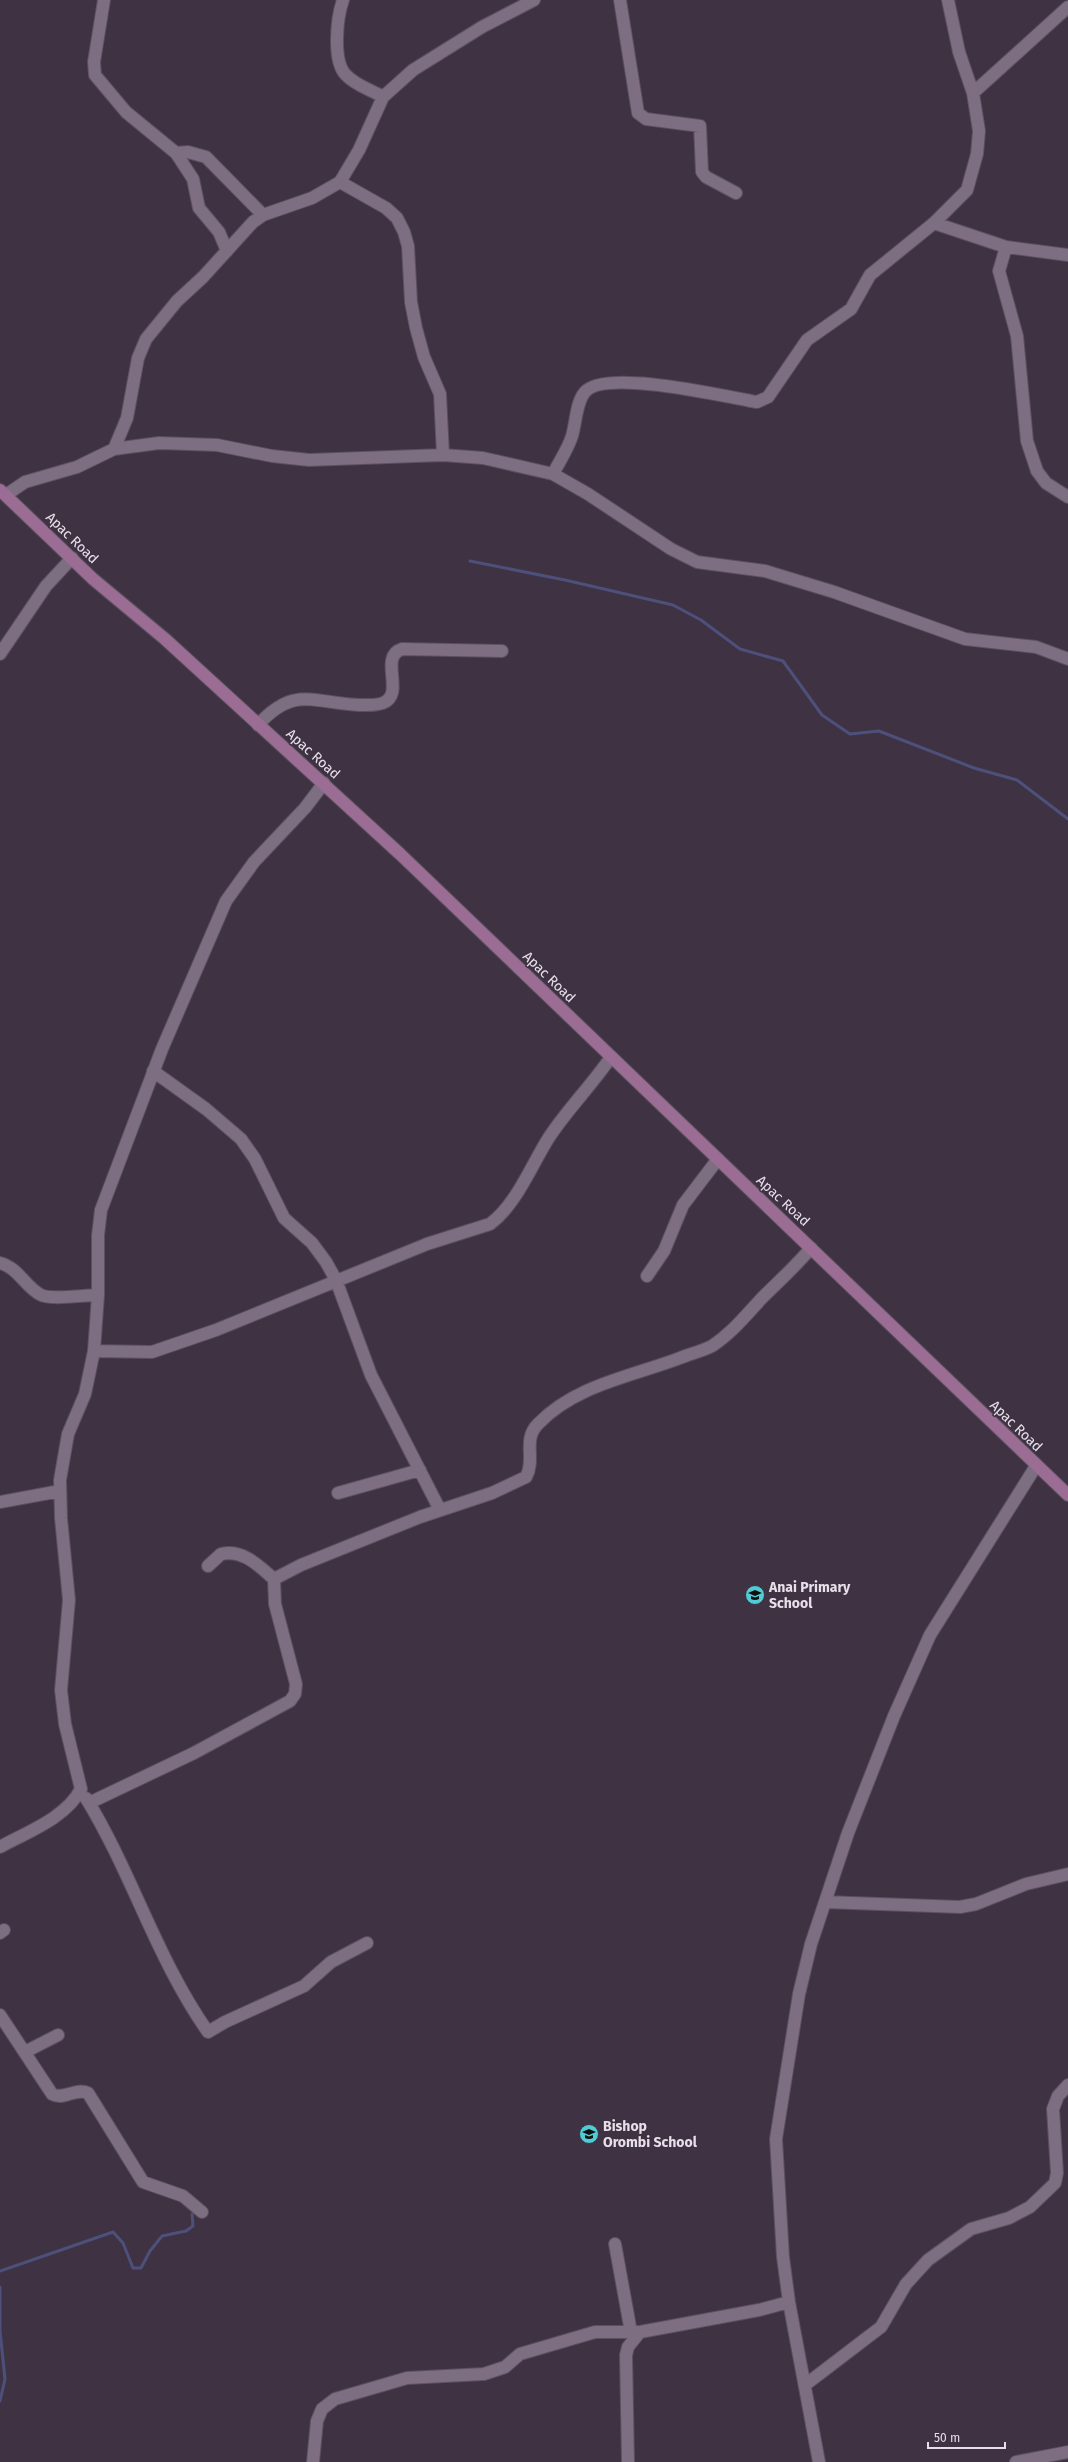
<svg xmlns="http://www.w3.org/2000/svg" width="1068" height="2462" viewBox="0 0 1068 2462" font-family="'Fira Sans',sans-serif">
<style>
.lines{fill:none;stroke-linecap:round;stroke-linejoin:round}
.stream{stroke:#4e507c;stroke-width:3}
.minor-casing{stroke:#5b505f;stroke-width:14}
.secondary-casing{stroke:#5b505f;stroke-width:14}
.minor{stroke:#7d6e82;stroke-width:12}
.secondary{stroke:#9c6d94;stroke-width:12}
.labels{text-anchor:middle;dominant-baseline:central;stroke-width:3;stroke-linejoin:round;paint-order:stroke}
.street-label{font-size:14px;fill:#e7dfe9;stroke:#3e3243}
.poi-label{font-size:14px;font-weight:bold;fill:#e7dfe9;stroke:#3e3243;text-anchor:start}
</style>
<rect width="100%" height="100%" fill="#3e3243"/>
<g class="lines">
<path class="stream" d="M470 561 565 580 673 605 701 620 740 649 783 661 822 715 850 734 879 731 974 768 1017 780 1068 819
M0 2271 113 2232 123 2243 133 2268H141L150 2251 162 2236 186 2231 193 2226 192 2214
M0 2287V2331L5 2379 0 2401"/>
<defs>
<path id="minor" d="M104 0 94 62 95 75 126 112 176 153 193 179 199 208 219 232 227 251
M343 0C337 17 332 61 346 75 355 85 371 90 383 97
M620 0 638 113 646 119 700 126 702 172 706 177 736 193
M973 93 1068 7
M176 153 188 152 206 157 263 215
M340 182 386 208 397 218 404 232 408 246 411 302 416 328 424 357 440 394 443 455
M934 223 1006 247 999 271 1017 336 1027 441 1037 471 1046 483 1068 497
M1006 247 1068 255
M114 449 127 418 138 358 146 339 177 301 203 277 253 222 263 215 312 198 340 182 359 150 383 97 413 70 482 27 534 0
M553 474C559 462 568 449 572 436 576 423 576 402 585 392 605 368 727 397 757 402L768 397 807 340 851 309 870 275 934 223 967 190 977 154 979 131 973 93 959 52 948 0
M6 495 25 482 77 467 114 449 159 443 217 445 272 456 309 460 443 455 483 458 553 474 588 494 671 549 697 562 765 571 834 592 965 639 1036 647 1068 659
M0 654 46 586 72 558
M258 725C294 685 313 703 359 705 367 705 375 706 383 703 406 694 378 657 402 649L502 651
M153 1071 206 1109 241 1139 255 1159 284 1218 312 1243 326 1262 336 1280 371 1375 440 1510
M0 1263C19 1268 25 1287 41 1295 50 1300 86 1295 98 1295
M647 1276 664 1251 683 1205 718 1159
M94 1351 152 1352 216 1330 427 1244 490 1224C516 1205 531 1166 548 1139 565 1112 592 1085 611 1057
M338 1493 420 1470
M0 1502 60 1491
M208 1566 221 1554C243 1549 259 1566 274 1579
M86 1798C132 1873 157 1960 208 2032L225 2022 304 1986 331 1962 367 1943
M89 1803 194 1753 290 1701 295 1694 296 1684 275 1604 274 1579 301 1565 420 1517 492 1493 526 1477C536 1459 522 1440 538 1424 575 1385 633 1376 680 1358 690 1354 702 1351 712 1346 732 1333 746 1315 762 1298 779 1281 796 1266 811 1248
M0 1847C27 1832 66 1818 81 1789L65 1724 61 1690 69 1600 61 1518 60 1480 68 1434 85 1394 94 1351 98 1295V1235L101 1210 162 1049 226 901 254 862 305 808 324 783
M825 1902 960 1907 976 1904 1026 1884 1068 1874
M0 1933 4 1930
M0 2015 52 2094C63 2101 76 2087 88 2093L143 2182 183 2196 202 2212
M25 2052 58 2035
M615 2244 631 2332
M805 2385 881 2327 906 2284 928 2260 971 2229 1009 2218 1030 2207 1055 2183 1057 2173 1053 2109 1058 2096 1068 2085
M313 2462 317 2421 322 2409 335 2399 407 2378 484 2374 505 2367 520 2354 595 2332H640L759 2310 789 2302
M628 2462 626 2355 628 2347 640 2332
M819 2462 789 2302 783 2257 776 2139 799 1994 811 1944 848 1833 894 1716 930 1635 1036 1466
M1016 2462 1068 2452"/>
<path id="secondary" d="M0 490 93 579 165 639 400 854 1068 1495"/>
</defs>
<use href="#minor" class="minor-casing"/>
<use href="#secondary" class="secondary-casing"/>
<use href="#minor" class="minor"/>
<use href="#secondary" class="secondary"/>
</g>
<defs>
<symbol id="school-disc" viewBox="-11 -11 22 22"><circle r="9.5" fill="#51ccd4" stroke="#3e3243"/><path d="M0-5L7-2L0 1L-7-2ZM-4 1L0 2.5L4 1V4Q0 6-4 4Z" fill="#111"/></symbol>
</defs>
<g fill-rule="evenodd">
<use href="#school-disc" x="744" y="1584" width="22" height="22"/>
<use href="#school-disc" x="578" y="2123" width="22" height="22"/>
</g>
<g class="labels">
<g class="street-label">
<text transform="translate(72 538) rotate(44)">Apac Road</text>
<text transform="translate(313 754) rotate(42)">Apac Road</text>
<text transform="translate(549 977) rotate(44)">Apac Road</text>
<text transform="translate(783 1201) rotate(43)">Apac Road</text>
<text transform="translate(1016 1426) rotate(44)">Apac Road</text>
</g>
<g class="poi-label">
<text x="769" y="1587">Anai Primary<tspan x="769" dy="16">School</tspan></text>
<text x="603" y="2126">Bishop<tspan x="603" dy="16">Orombi School</tspan></text>
</g>
</g>
<path d="M928 2442v6h77v-6" fill="none" stroke="#e7dfe9" stroke-width="2"/>
<text x="934" y="2442" font-size="12" fill="#e7dfe9" stroke="#3e3243" stroke-width="3" paint-order="stroke">50 m</text>
</svg>
